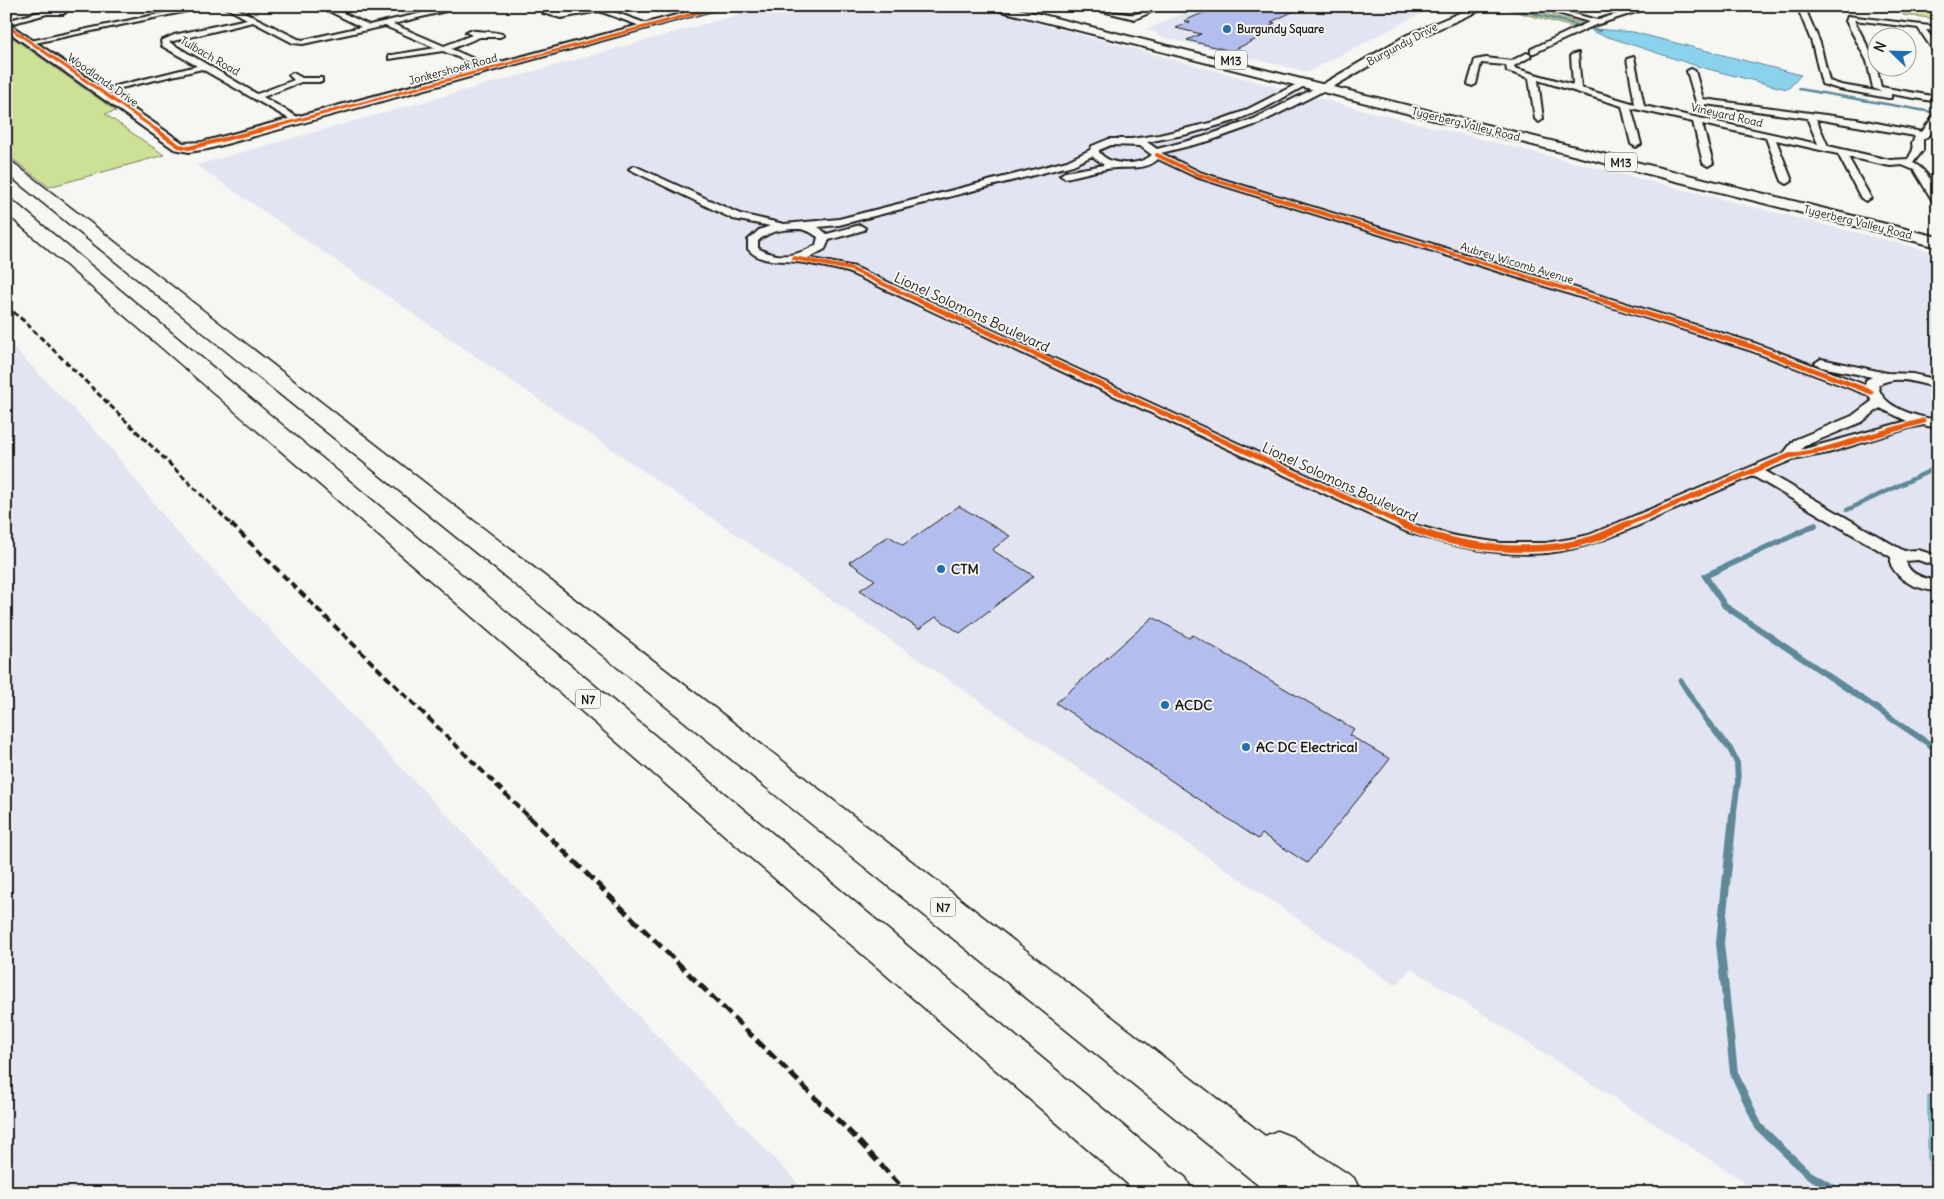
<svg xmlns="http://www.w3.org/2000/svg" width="1944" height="1199" viewBox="0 0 1944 1199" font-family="Delius,sans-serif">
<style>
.built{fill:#e2e5f1}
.green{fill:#cce196;stroke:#747e59}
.water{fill:#8bd2ec;stroke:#5f8999}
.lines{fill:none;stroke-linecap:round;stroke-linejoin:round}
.stream-far3{stroke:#5f8999;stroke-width:2.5}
.stream-far2{stroke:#5f8999;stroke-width:4.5}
.stream-far1{stroke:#5f8999;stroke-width:6}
.stream{stroke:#5f8999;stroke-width:8}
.building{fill:#b4beee;stroke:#1c1c1c}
.street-casing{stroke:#1c1c1c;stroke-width:4}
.secondary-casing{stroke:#1c1c1c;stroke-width:4}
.primary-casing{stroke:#1c1c1c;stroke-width:4}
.highway-casing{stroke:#1c1c1c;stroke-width:3}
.street{fill:#f6f6f2;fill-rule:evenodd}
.secondary{fill:#f6f6f2;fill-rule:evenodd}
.primary{fill:#f6f6f2;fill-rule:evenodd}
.highway{fill:#f6f6f2;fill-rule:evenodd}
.rail-far2{stroke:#1c1c1c;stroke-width:3;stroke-dasharray:6 3;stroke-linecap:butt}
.rail-far1{stroke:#1c1c1c;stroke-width:4;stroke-dasharray:8 4;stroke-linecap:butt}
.rail{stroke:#1c1c1c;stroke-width:5;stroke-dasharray:11 5;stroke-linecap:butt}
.cycleway-far3-casing{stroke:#f6f6f2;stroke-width:4.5}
.cycleway-far2-casing{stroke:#f6f6f2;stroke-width:5.5}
.cycleway-far1-casing{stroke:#f6f6f2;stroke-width:8}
.cycleway-casing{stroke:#f6f6f2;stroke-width:10}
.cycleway-far3{stroke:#e8590c;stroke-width:3}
.cycleway-far2{stroke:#e8590c;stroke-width:4}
.cycleway-far1{stroke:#e8590c;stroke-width:5}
.cycleway{stroke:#e8590c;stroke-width:7}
.poi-dot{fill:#1f6fb2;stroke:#f6f6f2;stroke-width:2}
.labels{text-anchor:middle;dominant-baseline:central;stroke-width:4;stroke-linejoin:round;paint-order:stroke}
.far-poi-label{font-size:11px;font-weight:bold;fill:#1c1c1c;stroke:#f6f6f2;text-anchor:start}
.far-street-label{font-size:11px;fill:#1c1c1c;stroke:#f6f6f2}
.shield{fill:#f6f6f2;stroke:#5d5d5c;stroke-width:1}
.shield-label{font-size:12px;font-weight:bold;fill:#1c1c1c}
.street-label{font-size:14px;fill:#1c1c1c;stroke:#f6f6f2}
.poi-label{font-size:14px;font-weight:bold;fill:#1c1c1c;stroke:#f6f6f2;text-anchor:start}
</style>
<rect width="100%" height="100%" fill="#f6f6f2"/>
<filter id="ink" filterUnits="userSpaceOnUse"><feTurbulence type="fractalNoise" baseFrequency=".02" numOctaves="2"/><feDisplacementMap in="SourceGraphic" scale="10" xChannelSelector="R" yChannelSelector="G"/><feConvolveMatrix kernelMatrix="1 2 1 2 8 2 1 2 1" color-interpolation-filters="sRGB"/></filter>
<g filter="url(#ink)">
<path class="built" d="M770 6H972L1352 107 1938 253V1193H1754L1740 1179 1411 968 1396 986 196 165Z
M1201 6H1402L1424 12 1308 72 1158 36 1156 32 1145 30Z
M6 340 104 440 175 530 807 1193H6Z"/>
<path class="green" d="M1502 6H1515L1584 24 1575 27 1569 26 1499 7Z
M1902 6 1938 7V17H1933L1931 18 1903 15Z
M6 33 116 111 105 114 164 155 49 187 6 154Z"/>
<path class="water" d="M1595 29 1633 32 1801 75 1788 89 1782 88 1700 67 1593 32 1592 30Z
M1938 1095V1193H1935L1928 1159V1096Z"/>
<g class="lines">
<path class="stream-far3" d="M1505 6 1600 31
M1799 89 1938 113"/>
<path class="stream-far2" d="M1847 510 1938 467"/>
<path class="stream-far1" d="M1815 525 1705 576 1725 606 1938 750
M1681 681 1706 720 1730 749 1737 763 1738 782 1733 818"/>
<path class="stream" d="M1733 816 1720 943 1734 1073 1759 1127 1808 1174 1840 1193"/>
</g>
<path class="building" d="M1305 6 1271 22 1275 23 1270 26 1276 27 1269 31 1272 32 1231 51 1187 40 1201 34 1176 28 1190 22 1184 21 1217 7Z
M959 506 1010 536 992 550 1034 576 960 633 936 617 919 629 860 590 875 580 849 562 889 536 903 545Z
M1153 617 1189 638 1193 635 1354 729 1349 735 1390 759 1307 863 1262 834 1258 839 1056 703Z"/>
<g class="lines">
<defs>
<path id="street" d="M197 6H211L30 44 26 42Z
M223 6H232L298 39 303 40 361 27 319 6H328L369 25 453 6H466L393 24 444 46 472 35 466 32 470 30C480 33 495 30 504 35L500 37H480L451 49 493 67 494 69 490 71 443 51 389 59V55H392L436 48 385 26 303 44 293 43 253 22 169 42 257 94 294 80 289 75 293 73 302 78H322V82H301L263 97 301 119 302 121 298 124 202 69 100 93 96 91 197 66 162 46 161 41 174 35 247 19Z
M595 6H611L606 9 653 26 646 28 599 11 561 18 543 13C550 8 582 19 595 6Z
M1081 6C1096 6 1125 16 1135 14 1146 13 1154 6 1165 6L1135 19Z
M1533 6H1545L1597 20 1643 6H1654L1593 26 1534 53H1531V49L1589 22Z
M1797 6H1804L1820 43 1829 81 1841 85 1882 92 1873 88 1867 61 1846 21 1848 16 1938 27V31L1926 30 1938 45V53H1935L1918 28 1854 20 1875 61 1881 87 1938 97V102L1891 94V98H1888L1839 89 1822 84 1812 43Z
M47 10H63L66 12 63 14H47L6 25V21Z
M1527 53 1531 55 1530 57 1514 66V68L1573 85 1571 55 1578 53 1581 88 1635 104 1627 59 1634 57 1644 106 1818 144 1807 118 1705 104V112H1699L1687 71 1691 69 1695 71 1703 99 1856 119 1922 132 1935 114 1938 113C1938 126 1935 133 1923 139V150L1913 163C1927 169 1938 190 1938 204L1934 203 1914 170 1902 165 1890 166 1848 157 1871 198 1866 201 1861 198 1838 154 1776 140 1792 181 1787 184 1782 181 1766 138 1702 124 1713 163 1708 166 1703 163 1693 122 1631 108 1641 144 1636 147 1631 144 1622 106 1538 80 1543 119 1539 122 1535 119 1529 78 1507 71 1506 65 1481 63 1476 84 1472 86 1468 84 1475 60 1486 58 1511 61ZM1816 119 1915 136 1912 143 1913 150 1908 159 1890 160 1828 146Z
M1301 82 1308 84 1263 109 1234 121 1188 134 1147 142 1157 149 1203 137 1254 119 1319 86H1325V90L1260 123 1209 141 1161 153 1202 173 1757 344 1865 385 1866 380 1872 377 1821 367 1815 363 1821 359 1887 373 1913 374 1938 380V388C1918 383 1897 374 1878 385 1881 408 1918 417 1938 420V428L1923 425 1909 428 1828 453 1792 460 1765 471 1904 551 1918 550 1938 556V567L1918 560 1906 561C1908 575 1926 579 1938 581V592C1918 588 1901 584 1891 565V557L1753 476C1720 490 1688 504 1655 518 1619 534 1586 549 1547 553 1498 557 1451 546 1405 531L848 272C831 268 814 264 796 262 779 259 761 264 748 249V240L759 230 770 226 733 219 629 169 634 166 637 167 740 214 784 224 839 219 1067 161 1090 150 1092 146 1109 139H1131L1159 135 1214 122 1242 112ZM1111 145 1140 146 1152 155C1139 166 1110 167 1099 152V150ZM1092 156 1104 165 1065 172 1060 175 1065 178C1082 175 1099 169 1116 168 1131 167 1146 170 1158 159L1196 177 1749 350 1868 395 1872 401 1852 416 1794 440 1784 453 1589 535 1570 539 1546 543H1501L1455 536 1415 525 855 267 808 258 825 249 829 240 864 230 865 228 860 225 827 234 818 227 839 225 1073 165ZM801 229 810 232 818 237 816 245C798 256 777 260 758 248V241C770 230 785 229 801 229ZM1880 408 1907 421 1801 450 1804 446 1862 422Z"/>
<path id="secondary" d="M710 6H727L208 149 189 152 174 149 6 30V22L183 143 202 142Z
M1476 6H1490L1415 39 1326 91H1318L1316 88 1407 35Z"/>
<path id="primary" d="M988 6H1007L1938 237V247L989 8Z"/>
<path id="highway" d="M6 160 12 162 1265 1136 1277 1131 1292 1137 1354 1178 1361 1193H1268L6 173Z
M6 199 12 200 1186 1178 1193 1193H1138L6 213Z"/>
</defs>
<use href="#street" class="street-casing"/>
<use href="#secondary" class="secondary-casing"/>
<use href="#primary" class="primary-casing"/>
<use href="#highway" class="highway-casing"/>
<use href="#street" class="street"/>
<use href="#secondary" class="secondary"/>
<use href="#primary" class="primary"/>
<use href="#highway" class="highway"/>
<path class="rail-far2" d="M6 306 24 321 232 525"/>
<path class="rail-far1" d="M231 524 530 818"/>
<path class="rail" d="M528 816 853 1135 907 1193"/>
<defs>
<path id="cycleway-far3" d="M6 25 158 131
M258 131 722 6"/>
<path id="cycleway-far2" d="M156 130 179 146 189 148 262 130
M1157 155 1199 175 1608 302
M794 258 851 269 922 302"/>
<path id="cycleway-far1" d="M920 301 1405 525
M1604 301 1753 347 1871 392
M1625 525 1789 456 1823 450 1923 421"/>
<path id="cycleway" d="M1402 524C1456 549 1536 557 1593 539 1605 535 1616 529 1628 524"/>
</defs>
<use href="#cycleway-far3" class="cycleway-far3-casing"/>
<use href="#cycleway-far2" class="cycleway-far2-casing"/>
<use href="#cycleway-far1" class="cycleway-far1-casing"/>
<use href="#cycleway" class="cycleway-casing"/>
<use href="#cycleway-far3" class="cycleway-far3"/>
<use href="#cycleway-far2" class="cycleway-far2"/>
<use href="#cycleway-far1" class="cycleway-far1"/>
<use href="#cycleway" class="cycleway"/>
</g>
</g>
<g class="poi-dot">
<circle cx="1227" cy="29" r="5"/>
<circle cx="941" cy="569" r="5"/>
<circle cx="1165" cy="705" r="5"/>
<circle cx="1246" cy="747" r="5"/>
</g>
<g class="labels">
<g class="far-poi-label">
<text x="1237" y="29">Burgundy Square</text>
</g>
<g class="far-street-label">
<text transform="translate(1402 44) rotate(-28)">Burgundy Drive</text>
<text transform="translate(210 56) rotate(30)">Tulbach Road</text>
<text transform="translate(453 69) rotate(-15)">Jonkershoek Road</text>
<text transform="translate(103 80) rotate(35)">Woodlands Drive</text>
<text transform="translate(1727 115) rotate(13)">Vineyard Road</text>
<text transform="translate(1466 124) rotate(14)">Tygerberg Valley Road</text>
<text transform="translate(1858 222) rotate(14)">Tygerberg Valley Road</text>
<text transform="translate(1517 263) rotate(17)">Aubrey Wicomb Avenue</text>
</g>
<g class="shield">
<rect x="1215" y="50.5" width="32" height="19" rx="4"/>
<rect x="1605" y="152.5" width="32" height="19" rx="4"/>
<rect x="575.5" y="689.5" width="25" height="19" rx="4"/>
<rect x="930.5" y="897.5" width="25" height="19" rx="4"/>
</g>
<g class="shield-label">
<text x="1231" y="60">M13</text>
<text x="1621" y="162">M13</text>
<text x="588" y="699">N7</text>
<text x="943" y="907">N7</text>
</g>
<g class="street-label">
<text transform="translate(972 312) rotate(25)">Lionel Solomons Boulevard</text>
<text transform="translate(1340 482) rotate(25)">Lionel Solomons Boulevard</text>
</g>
<g class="poi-label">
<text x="951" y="569">CTM</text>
<text x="1175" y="705">ACDC</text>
<text x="1256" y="747">AC DC Electrical</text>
</g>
</g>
<rect width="1944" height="1199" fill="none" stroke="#f6f6f2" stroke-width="25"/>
<rect x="12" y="12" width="1919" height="1174" fill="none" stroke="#1c1c1c" stroke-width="2" filter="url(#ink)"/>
<g transform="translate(1892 52) rotate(293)"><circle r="24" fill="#f6f6f2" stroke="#9f9f9c"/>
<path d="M0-4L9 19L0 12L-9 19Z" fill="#1f6fb2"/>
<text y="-8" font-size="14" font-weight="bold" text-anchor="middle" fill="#1c1c1c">N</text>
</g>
</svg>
